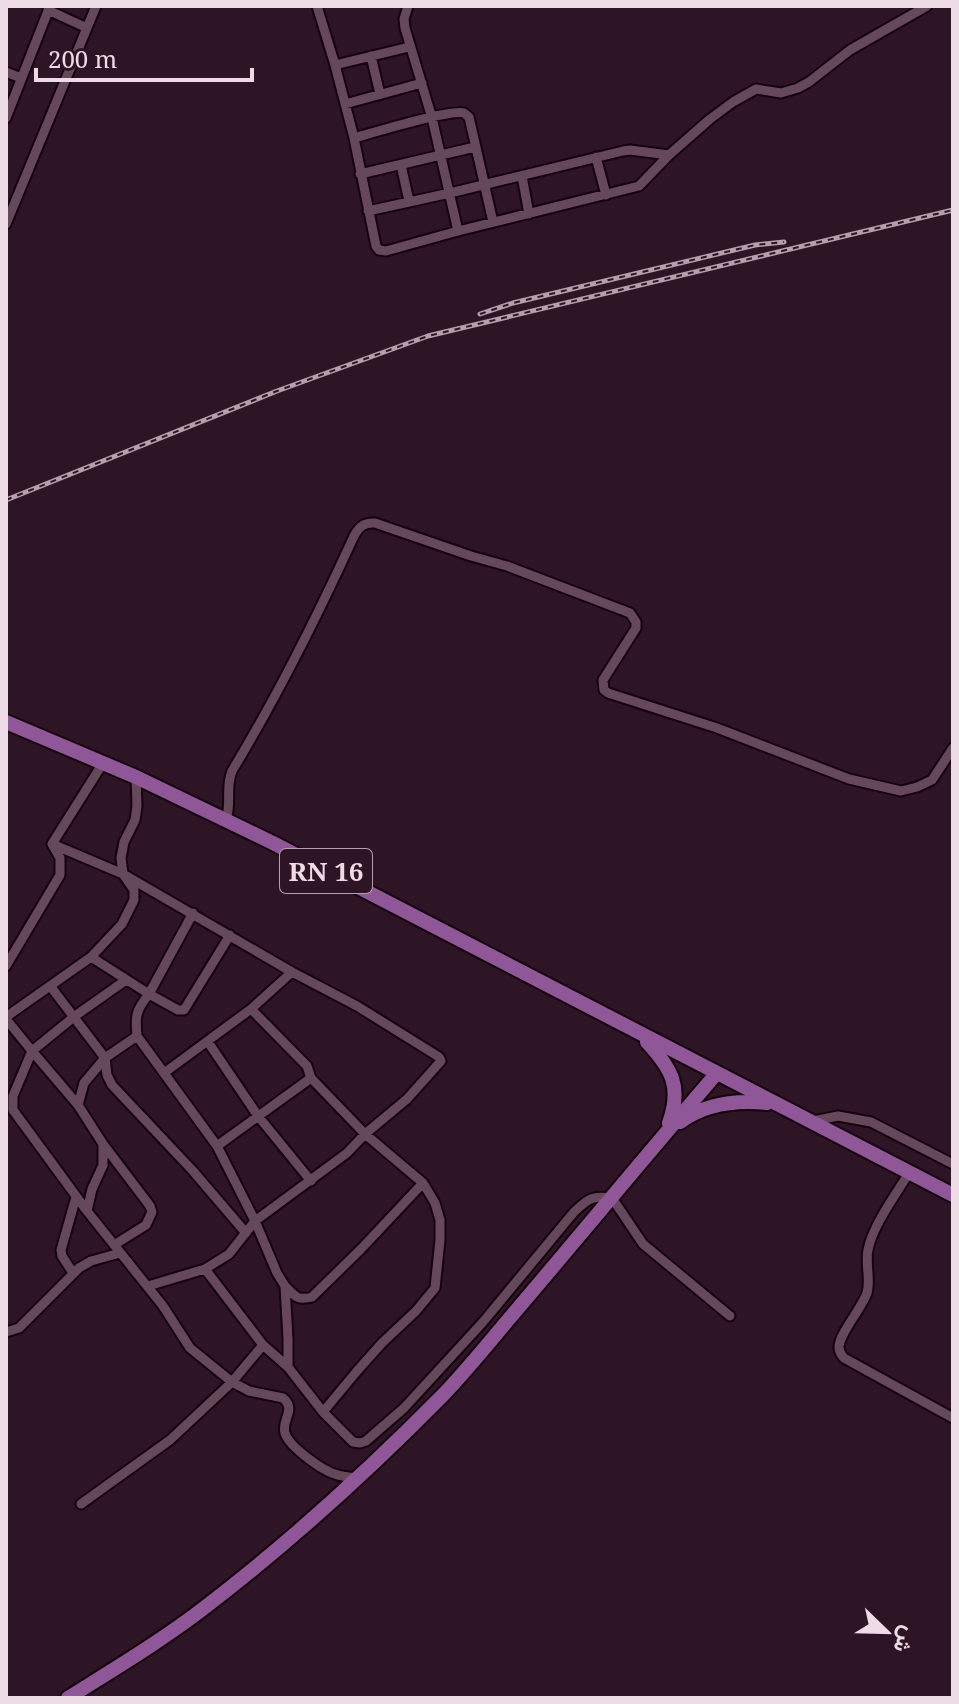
<svg xmlns="http://www.w3.org/2000/svg" width="959" height="1704" viewBox="0 0 959 1704" font-family="'Noto Serif',Vazirmatn,serif">
<style>
.lines{fill:none;stroke-linecap:round;stroke-linejoin:round}
.street-casing{stroke:#15020e;stroke-width:13}
.primary-casing{stroke:#15020e;stroke-width:18}
.street{stroke:#65495a;stroke-width:9}
.primary{stroke:#905798;stroke-width:14}
.rail-casing{stroke:#b49fab;stroke-width:5}
.rail{stroke:#2e1525;stroke-width:2;stroke-dasharray:6;stroke-linecap:butt}
.labels{text-anchor:middle;dominant-baseline:central;stroke-width:8;stroke-linejoin:round;paint-order:stroke}
.shield{fill:#2e1525;stroke:#b4a0ab;stroke-width:2}
.shield-label{font-size:26px;font-weight:bold;fill:#eddbe5}
</style>
<rect width="100%" height="100%" fill="#2e1525"/>
<g class="lines">
<defs>
<path id="street" d="M317 6 335 65 354 138 376 246 379 250 386 251 458 231 639 186 669 155 710 119 733 102 756 89 781 93 798 88 809 82 850 50 927 6
M408 6 404 19 405 28 432 118 458 231
M48 10 87 28
M371 56 380 94
M335 65 409 47
M6 72 21 78
M345 104 422 83
M6 118 50 6
M354 138C372 133 450 109 464 113 466 114 467 116 469 117L493 222
M596 157 606 195
M401 165 409 201
M360 174 475 147
M522 176 529 214
M368 211 450 193 623 151 630 150 669 155
M6 224 96 6
M226 820C232 802 225 788 232 771 278 695 317 617 354 536 359 527 364 522 375 523L471 556 507 566 630 613 636 622V628L603 680 604 690 608 693 717 728 849 779 901 791 917 787 932 780 953 748
M52 844 123 874 292 972 357 1006 439 1057 441 1061 407 1099 365 1134 347 1153 255 1221 229 1254 205 1269 148 1286
M193 913 149 994 178 1010H184L230 935
M91 957 149 994C136 1010 135 1016 137 1036L105 1058 107 1075 112 1085 193 1171 246 1233
M6 966 60 875V858L52 844 103 763
M51 987 105 1058 84 1083 78 1105 103 1144V1165L92 1189 87 1211
M251 1009 307 1066 311 1078 365 1134 423 1183 435 1203 440 1220V1240L435 1288 416 1311 382 1343 357 1371 323 1412
M6 1017 91 957 122 924 134 900V890L123 874 121 858 124 842 135 820 137 806 136 777
M6 1019 32 1051 13 1096V1110L87 1211 163 1306 190 1348 232 1382 249 1391 283 1398C297 1410 281 1419 285 1433 289 1447 324 1472 338 1475 344 1477 351 1477 357 1478
M137 1036 217 1146 255 1221 277 1273 285 1286 288 1339V1367
M208 1042 258 1116 311 1181
M164 1073 251 1009 292 972
M78 1105 32 1051 75 1016 126 980
M813 1121 838 1116 871 1122 953 1164
M103 1144 150 1206 152 1212 146 1225 114 1245
M217 1146 311 1078
M909 1173C896 1194 872 1227 868 1250 865 1264 871 1279 867 1293 862 1308 839 1334 839 1347 839 1353 841 1354 844 1358L953 1418
M205 1269 263 1345 288 1367 323 1412 353 1442 360 1443 366 1441 404 1408 483 1322 574 1212C588 1199 592 1195 612 1198L643 1244 730 1316
M73 1273 62 1256 61 1250 76 1197
M285 1286C295 1296 297 1301 312 1297L361 1249 423 1183
M6 1332 19 1328 79 1268 91 1261 120 1253
M81 1504 170 1440 232 1382 263 1345"/>
<path id="primary" d="M6 722 136 777 273 843 953 1195
M647 1042C672 1069 682 1087 669 1123
M680 1122C706 1103 736 1100 767 1103
M68 1698C114 1669 161 1641 204 1608 289 1543 368 1471 443 1395 468 1369 491 1340 514 1313 582 1233 649 1152 717 1073"/>
</defs>
<use href="#street" class="street-casing"/>
<use href="#primary" class="primary-casing"/>
<use href="#street" class="street"/>
<use href="#primary" class="primary"/>
<defs>
<path id="rail" d="M480 314 513 303 755 245 784 242
M6 500 277 391 428 336 953 210"/>
</defs>
<use href="#rail" class="rail-casing"/>
<use href="#rail" class="rail"/>
</g>
<g class="labels">
<rect class="shield" x="280" y="849" width="92" height="44" rx="6"/>
<g class="shield-label">
<text x="326" y="871">RN 16</text>
</g>
</g>
<rect width="959" height="1704" fill="none" stroke="#eddbe5" stroke-width="16"/>
<g transform="translate(887 1632) rotate(113)" stroke="#2e1525" stroke-width="6" paint-order="stroke">
<path d="M0-6L14 30L0 20L-14 30Z" fill="#eddbe5"/>
<text y="-12" font-size="22" font-weight="bold" text-anchor="middle" fill="#eddbe5">ش</text>
</g>
<path d="M36 68v12h216v-12" fill="none" stroke="#eddbe5" stroke-width="4"/>
<text x="48" y="68" font-size="24" fill="#eddbe5" stroke="#2e1525" stroke-width="6" paint-order="stroke">200 m</text>
</svg>
